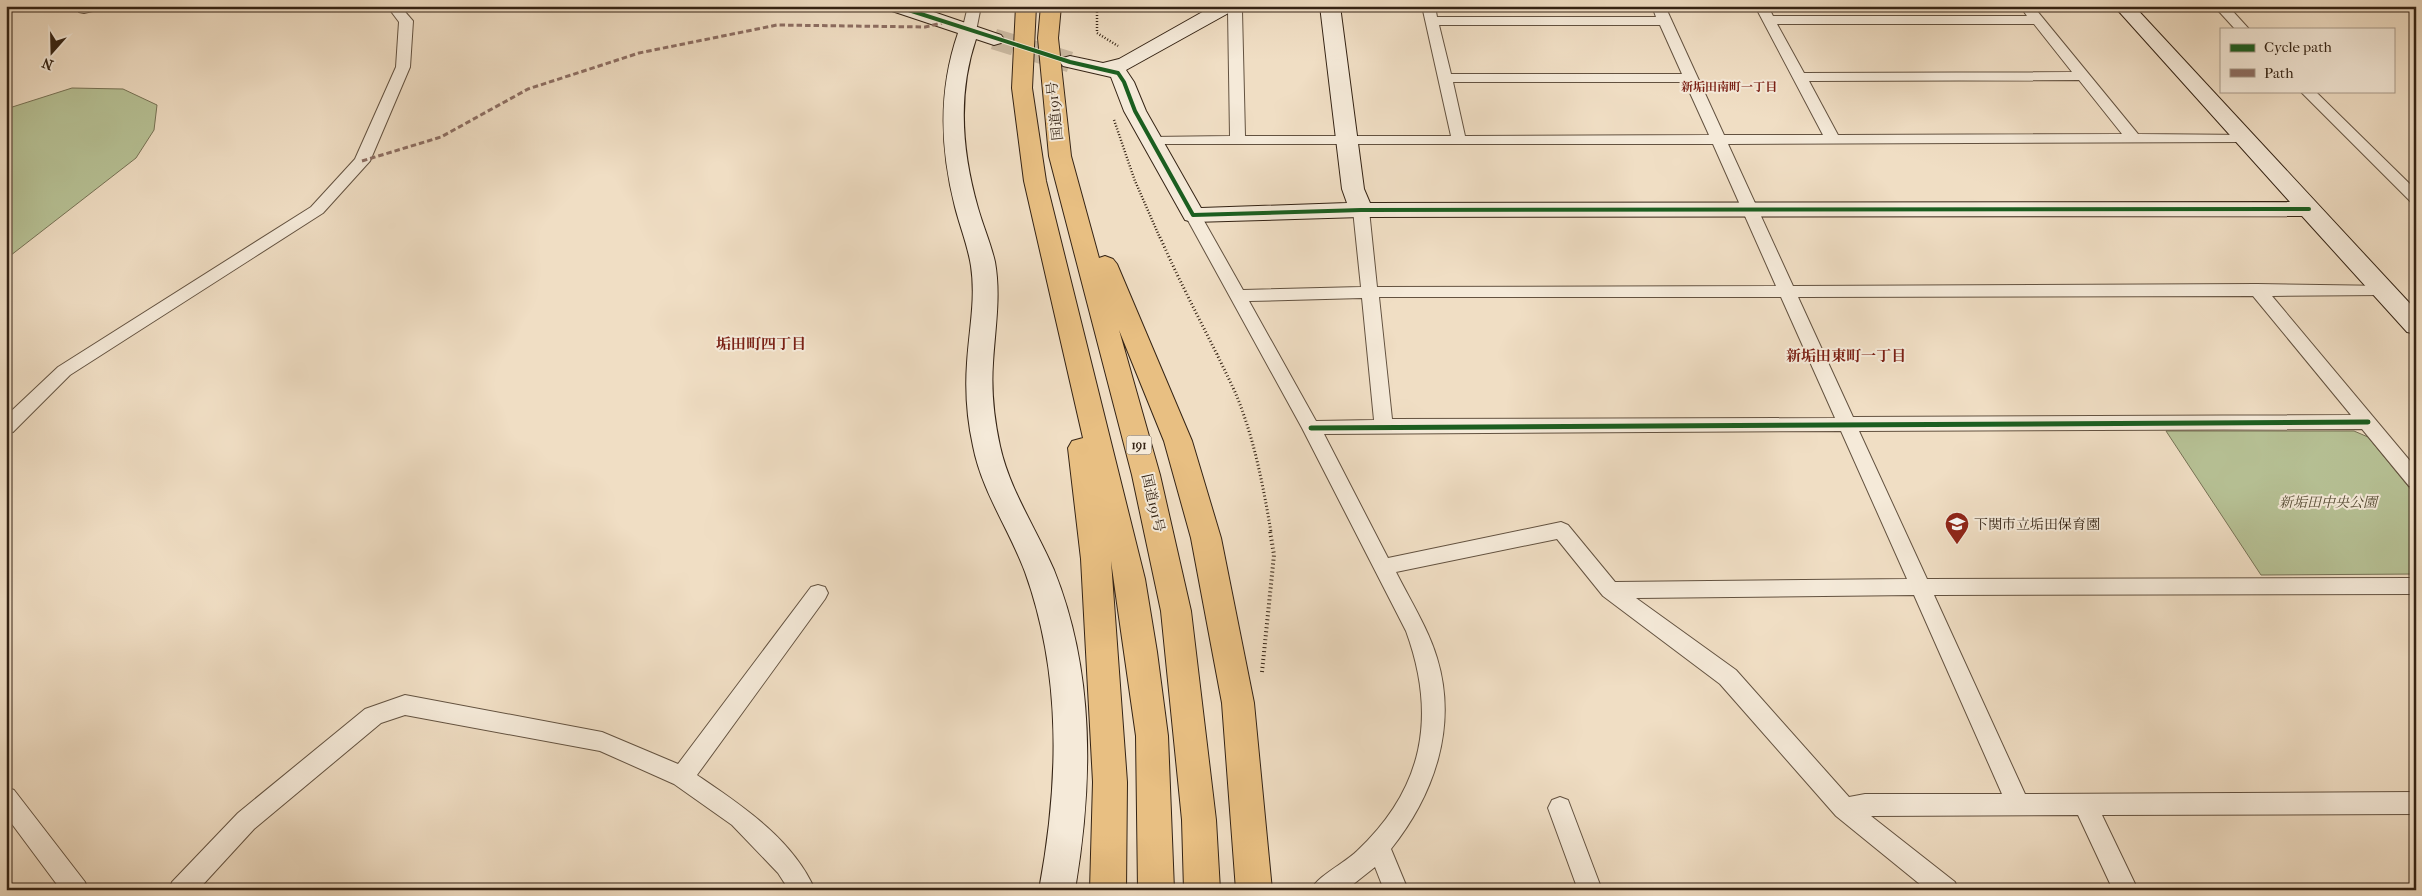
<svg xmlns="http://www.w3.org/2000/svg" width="2422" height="896" viewBox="0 0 2422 896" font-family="'IM FELL French Canon','Noto Serif JP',serif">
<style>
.green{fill:#b7c296;stroke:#767255}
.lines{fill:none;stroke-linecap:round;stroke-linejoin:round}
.secondary-tunnel{stroke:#cab9a1;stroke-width:21;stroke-dasharray:21 11;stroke-linecap:butt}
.street-casing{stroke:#635240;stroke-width:2}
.secondary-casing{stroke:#342314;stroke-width:2}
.highway-casing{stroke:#342314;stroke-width:2}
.path-far2{stroke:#342314;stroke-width:2.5;stroke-dasharray:1 2;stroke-linecap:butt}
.path-far1{stroke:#342314;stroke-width:3;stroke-dasharray:1 2.5;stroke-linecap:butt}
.path{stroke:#342314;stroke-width:4;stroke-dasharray:1 3;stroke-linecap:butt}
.street{fill:#f5ead9;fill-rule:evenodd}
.secondary{fill:#f5ead9;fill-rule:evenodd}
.highway{fill:#e8bf82;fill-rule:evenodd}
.quiet{stroke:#8d6e63;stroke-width:3;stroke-dasharray:5.5 3;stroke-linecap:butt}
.cycleway-far1-casing{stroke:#f5ead9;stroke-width:6}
.cycleway-casing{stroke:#f5ead9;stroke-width:8}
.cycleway-far1{stroke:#1b5e20;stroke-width:4}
.cycleway{stroke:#1b5e20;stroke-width:5}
.labels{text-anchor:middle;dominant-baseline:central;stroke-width:4;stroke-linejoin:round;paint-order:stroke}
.far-neighbourhood-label{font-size:12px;font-weight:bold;fill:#7a1f14;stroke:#f5ead9}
.shield{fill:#f5ead9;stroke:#6e5f4f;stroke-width:1}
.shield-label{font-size:12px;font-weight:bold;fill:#342314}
.street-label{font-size:14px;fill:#342314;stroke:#f5ead9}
.park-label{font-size:14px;font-style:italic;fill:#554b34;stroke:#f5ead9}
.poi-label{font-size:14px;fill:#342314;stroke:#f5ead9;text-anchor:start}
.neighbourhood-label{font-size:15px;font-weight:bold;fill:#7a1f14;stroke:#f5ead9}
</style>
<rect width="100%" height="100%" fill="#f0dec4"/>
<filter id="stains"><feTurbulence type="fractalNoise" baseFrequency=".004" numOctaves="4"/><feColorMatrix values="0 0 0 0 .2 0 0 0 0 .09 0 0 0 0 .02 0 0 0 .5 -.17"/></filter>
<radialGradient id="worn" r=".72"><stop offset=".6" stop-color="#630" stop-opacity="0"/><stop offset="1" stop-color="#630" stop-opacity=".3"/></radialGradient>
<path class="green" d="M72 88 123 89 157 105 154 130 136 158 6 259V109Z
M2166 431H2354L2368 437 2416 496V574L2261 575Z"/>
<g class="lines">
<path class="secondary-tunnel" d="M994 39 1070 62"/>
<defs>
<path id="street" d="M77 6H102L101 9 84 13 79 12Z
M387 6H400L413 21 410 67 370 161 323 213 70 375 13 432 6 434V416L58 367 311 207 355 159 396 67 399 22Z
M968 6H981L976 31 969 35 962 31Z
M1226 6H1239L1242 11 1245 136H1451L1422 6H1435L1437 17H1656L1652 6H1665L1724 135H1823L1755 6H1768L1773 16H2027L2020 6H2033L2138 134 2249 135 2251 138 2244 142 1728 144 1793 286 2257 284 2389 286 2391 290 2389 294 2383 295 2272 296 2416 468V488L2409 486 2362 429 1859 431 1927 579 2416 578V594L1934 595 2025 794 2416 792V814L2102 815 2138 890H2113L2078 815 1871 816 1955 882 1958 890H1927L1836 816 1720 684 1603 596 1557 539 1396 572C1410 600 1428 628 1437 658 1458 727 1434 795 1391 849L1408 890H1384L1375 867 1346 890H1311C1317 876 1345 863 1357 851 1424 788 1437 716 1406 631L1302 428 1185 215 1187 212H1199L1243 290 1361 287 1353 210 1361 205 1369 210 1377 287 1776 286 1713 144H1146L1144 141 1151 137 1230 136 1228 11ZM1777 24H2034L2072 72 1804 73ZM1439 25H1660L1682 74H1451ZM2079 80 2122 134 1838 135 1809 81ZM1453 82H1685L1709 135 1465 136ZM2253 296 2351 415 1853 417 1798 297ZM1379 297H1781L1835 418 1392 419ZM1362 298 1374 420 1316 421 1249 301ZM1841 431 1907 579 1615 582 1568 525 1561 522 1388 558 1324 434ZM1914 595 2002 794H1865L1849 797 1736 670 1636 598Z
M2214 6H2228L2249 29H2235Z
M2300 91H2315L2416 190V204L2411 202Z
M818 585 825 587 828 593 825 599 697 775C741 805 793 839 815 890H789L778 873 732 825 674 784 600 751 405 715 381 723 254 829 198 890H169L172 882 238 813 365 709 405 695 602 732 678 764 811 587Z
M6 787 14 790 85 882 88 890H61L6 816Z
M1560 797 1568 800 1602 890H1578L1548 808 1552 800Z"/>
<path id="secondary" d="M887 6H916L1001 35 1004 39 1001 43 994 45 976 39C957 95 962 152 978 208 983 226 991 244 995 262 1001 296 995 329 993 363 991 391 994 418 1000 446 1010 491 1036 528 1054 570 1095 672 1093 783 1075 890H1039C1059 783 1062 675 1025 572 1009 529 982 492 973 446 967 419 965 391 967 363 969 330 976 299 971 266 968 246 960 227 955 207 940 148 938 91 958 33L889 10Z
M1213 6H1236L1234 10 1126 70 1134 82 1146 111 1201 208 1347 203 1342 189 1320 6H1340L1364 189 1370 203 2290 202 2114 6H2134L2416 310V334L2407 332 2302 216 1361 217 1193 222 1185 220 1124 111 1111 77 1063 66 1060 62 1063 58 1070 56 1103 63 1119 59Z"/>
<path id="highway" d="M1016 6H1036L1032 88 1046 181 1145 579 1157 652 1168 736 1174 890H1138L1136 736 1111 561 1127 782 1126 890H1090L1093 782 1081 559 1068 448 1072 441 1083 438 1024 181 1012 88Z
M1041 6H1061L1058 38 1071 156 1099 258 1105 256 1113 259 1117 264 1192 441 1221 538 1254 703 1272 890H1236L1222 703 1191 538 1164 441 1119 330 1160 475 1191 611 1216 820 1220 890H1184L1182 820 1161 611 1132 475 1049 156 1038 38Z"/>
</defs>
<use href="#street" class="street-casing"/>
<use href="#secondary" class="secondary-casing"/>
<use href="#highway" class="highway-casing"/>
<path class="path-far2" d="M1097 6V33L1118 46
M1114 120 1135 181 1160 238"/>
<path class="path-far1" d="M1160 237C1183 290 1211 340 1235 392 1254 437 1263 485 1271 532"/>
<path class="path" d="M1262 672 1274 555 1270 531"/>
<use href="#street" class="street"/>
<use href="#secondary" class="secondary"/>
<use href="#highway" class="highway"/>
<path class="quiet" d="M362 161 441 137 528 89 639 53 777 25 925 27 942 23"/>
<defs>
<path id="cycleway-far1" d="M896 6 1070 62 1118 73 1124 82 1135 111 1193 215 1361 210 2309 209"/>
<path id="cycleway" d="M1311 428 2368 422"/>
</defs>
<use href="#cycleway-far1" class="cycleway-far1-casing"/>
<use href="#cycleway" class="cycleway-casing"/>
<use href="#cycleway-far1" class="cycleway-far1"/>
<use href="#cycleway" class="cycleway"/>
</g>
<defs>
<symbol id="school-pin" viewBox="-11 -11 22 30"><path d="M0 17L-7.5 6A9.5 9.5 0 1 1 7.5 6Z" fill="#8f2418" stroke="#f5ead9"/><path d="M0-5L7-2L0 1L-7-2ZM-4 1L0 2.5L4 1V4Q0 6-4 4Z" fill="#fff"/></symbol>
</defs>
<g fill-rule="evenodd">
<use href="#school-pin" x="1943" y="510" width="28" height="38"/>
</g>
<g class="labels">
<g class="far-neighbourhood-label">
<text x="1729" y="87">新垢田南町一丁目</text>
</g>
<rect class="shield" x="1126.5" y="435.5" width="25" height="19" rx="4"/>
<g class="shield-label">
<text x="1139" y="445">191</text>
</g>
<g class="street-label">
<text transform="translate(1055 111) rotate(-96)">国道191号</text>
<text transform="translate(1153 503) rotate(77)">国道191号</text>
</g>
<g class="park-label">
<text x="2328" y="502">新垢田中央公園</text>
</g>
<g class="poi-label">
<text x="1974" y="524">下関市立垢田保育園</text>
</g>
<g class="neighbourhood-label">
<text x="761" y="344">垢田町四丁目</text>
<text x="1846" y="356">新垢田東町一丁目</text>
</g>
</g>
<rect width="2422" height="896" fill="none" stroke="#f0dec4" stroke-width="25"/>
<rect x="8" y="8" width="2407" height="881" fill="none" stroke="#342314" stroke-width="2.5"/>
<rect x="12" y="12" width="2397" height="871" fill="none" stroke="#342314"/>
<rect x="2220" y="28" width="175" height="65" fill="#f5ead9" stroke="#a89a8a"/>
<rect x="2230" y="44" width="25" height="8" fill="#1b5e20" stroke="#a89a8a"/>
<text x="2264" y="52" font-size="15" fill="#342314">Cycle path</text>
<rect x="2230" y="69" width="25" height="8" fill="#8d6e63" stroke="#a89a8a"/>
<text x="2264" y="78" font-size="15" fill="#342314">Path</text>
<g transform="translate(52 52) rotate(200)" stroke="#f5ead9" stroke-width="4" paint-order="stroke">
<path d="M0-4L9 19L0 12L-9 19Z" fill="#342314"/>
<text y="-8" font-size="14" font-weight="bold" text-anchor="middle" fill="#342314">N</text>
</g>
<rect width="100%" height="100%" filter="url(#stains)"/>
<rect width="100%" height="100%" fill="url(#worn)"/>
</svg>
